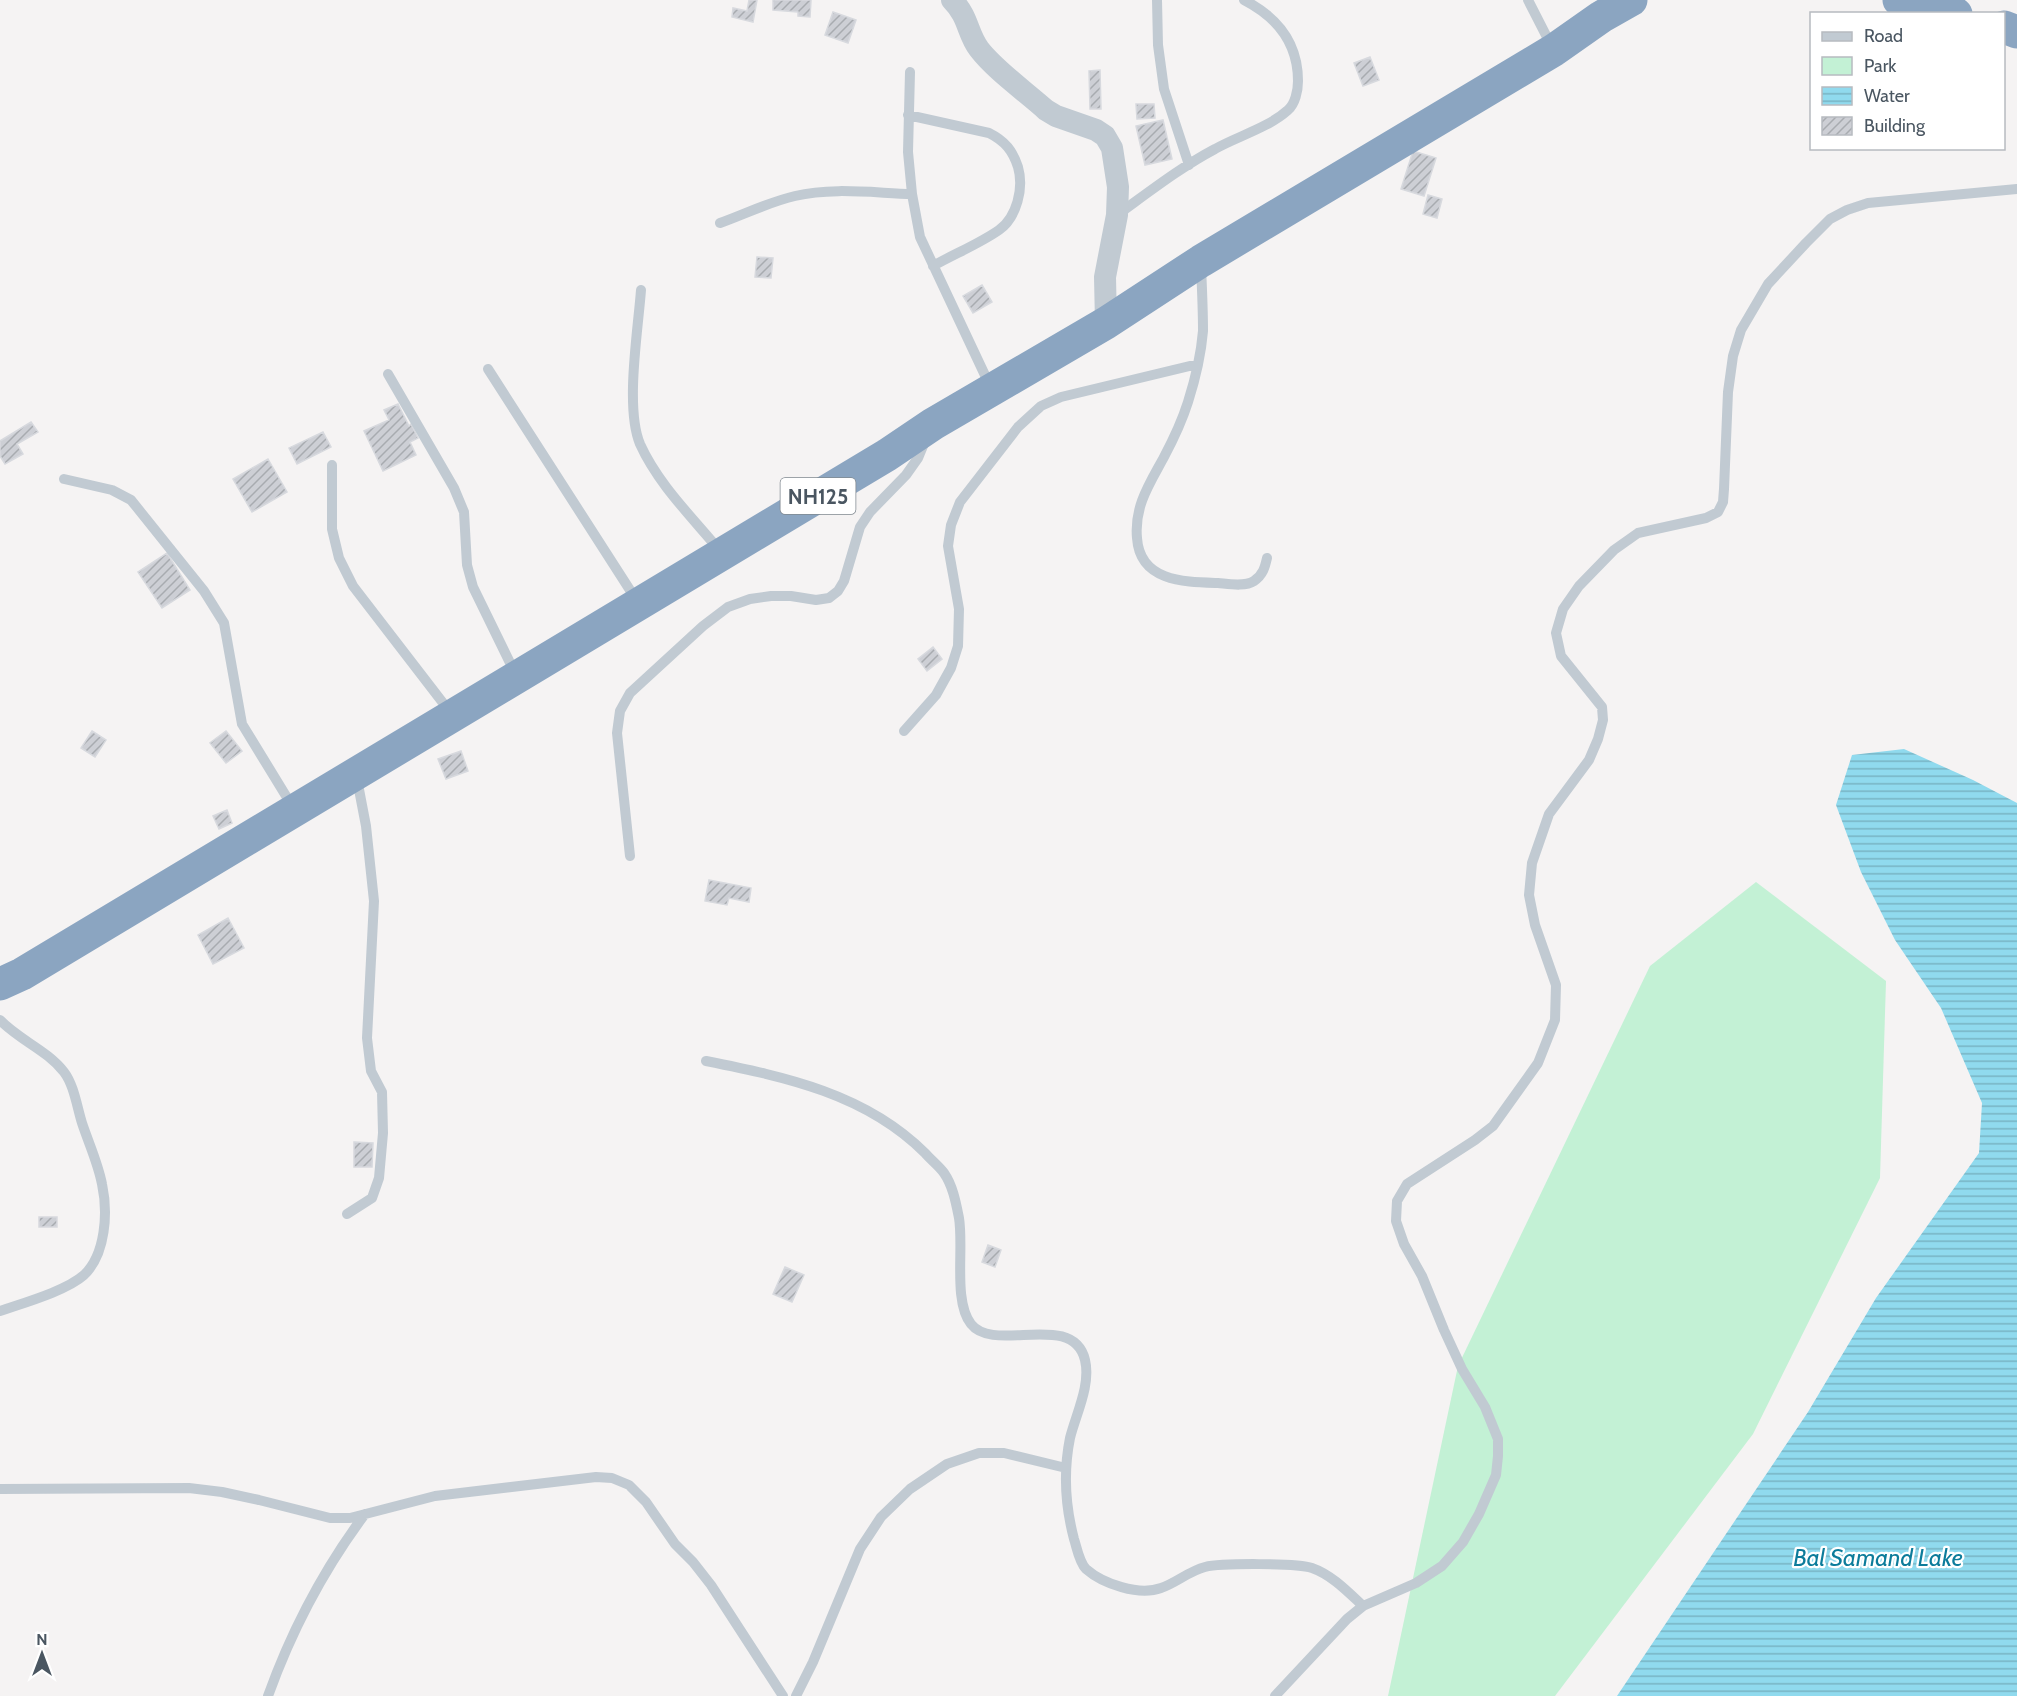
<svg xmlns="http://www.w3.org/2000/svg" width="2017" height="1696" viewBox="0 0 2017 1696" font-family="Cabin,sans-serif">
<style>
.green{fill:#c3f1d5}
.water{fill:url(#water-rules)}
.building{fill:url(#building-hatch);stroke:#d7d9de;stroke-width:1.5}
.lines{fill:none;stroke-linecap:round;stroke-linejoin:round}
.lane{stroke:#c1cad2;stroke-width:10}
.street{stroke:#c1cad2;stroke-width:22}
.highway{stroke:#8ba5c1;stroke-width:33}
.labels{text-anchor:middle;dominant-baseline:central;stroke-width:4.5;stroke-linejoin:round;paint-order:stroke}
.shield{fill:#fff;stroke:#808990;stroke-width:1.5}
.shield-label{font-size:21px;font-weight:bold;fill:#4a5661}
.water-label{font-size:24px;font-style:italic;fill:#0c7c9b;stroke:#fff}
</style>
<defs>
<pattern id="water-rules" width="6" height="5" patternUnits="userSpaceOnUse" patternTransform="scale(1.5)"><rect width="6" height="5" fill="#90daee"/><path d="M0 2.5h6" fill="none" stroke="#78b4c4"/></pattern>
<pattern id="building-hatch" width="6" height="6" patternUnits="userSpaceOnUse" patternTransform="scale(1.5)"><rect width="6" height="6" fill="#cdcfd5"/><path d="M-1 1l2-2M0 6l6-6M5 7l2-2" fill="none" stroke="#a8abb0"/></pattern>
</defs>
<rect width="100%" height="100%" fill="#f5f3f3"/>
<path class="green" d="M1756 882 1886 981 1880 1178 1753 1434 1555 1696H1388L1458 1366 1650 966Z"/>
<path class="water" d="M1904 749 1973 780 2017 803V1696H1617L1808 1412 1876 1298 1979 1153 1982 1103 1941 1008 1895 940 1861 872 1836 805 1852 755Z"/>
<path class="building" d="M749 0H757L753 22 732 17 733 8 747 11Z
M773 0H811L810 17 798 16V12L773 10Z
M833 12 856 20 848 43 825 35Z
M1370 57 1379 80 1363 86 1354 63Z
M1100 70 1101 109H1090L1089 71Z
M1136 104H1154L1155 118 1137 119Z
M1163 120 1172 159 1145 165 1136 126Z
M1413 151 1436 158 1424 196 1401 189Z
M1428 195 1442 199 1437 218 1423 214Z
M757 257 773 258 771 278 755 277Z
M982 285 992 302 973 313 963 296Z
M398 404 409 426 411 424 418 438 410 442 416 455 383 471 364 431 389 420 384 410Z
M31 422 38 432 17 444 23 454 5 464 0 456V441Z
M323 432 331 447 297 464 289 448Z
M268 459 287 492 252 512 233 479Z
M167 553 190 590 162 608 138 572Z
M933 647 942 659 927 671 918 659Z
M92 731 106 740 95 757 81 748Z
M226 731 242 751 226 763 210 743Z
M461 751 468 771 446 779 438 759Z
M227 810 232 823 219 829 213 816Z
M709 880 751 888 749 902 729 898 727 905 705 901Z
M228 918 244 948 213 964 198 935Z
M354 1142 373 1143 372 1167H354Z
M39 1217H57V1227H39Z
M988 1245 1001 1250 995 1267 982 1262Z
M785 1267 804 1275 792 1302 773 1294Z"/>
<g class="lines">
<path class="lane" d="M1157 0 1158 45 1164 89 1189 165
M1528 0 1552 47
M910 72 908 152 912 194 920 237 991 388
M908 115 989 133C1005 141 1013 151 1018 167 1024 188 1017 217 999 230 979 244 954 254 933 266
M1117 215C1149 192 1181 167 1215 149 1238 136 1268 128 1288 110 1295 104 1298 91 1298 81 1298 43 1277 17 1244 0
M720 223C745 214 769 202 795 196 832 187 874 193 912 194
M1201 267C1202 288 1203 310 1203 331 1201 355 1195 380 1188 402 1182 421 1173 440 1164 457 1150 483 1134 506 1137 538 1140 582 1185 582 1218 583 1229 584 1245 587 1254 581 1263 575 1265 567 1267 558
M641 290C638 331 625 408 640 444 658 484 692 517 720 551
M488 369 637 601
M388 374 454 488 464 512 467 565 473 587 515 673
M332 465V529L339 558 353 586 450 712
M64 479 112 490 131 500 204 591 224 623 242 724 294 809
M904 731 936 695 951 668 958 646 959 609 948 546 951 525 960 502 1018 427 1041 406 1061 397 1198 364
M630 856 617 733 620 711 630 693 703 626 728 607 750 599 771 596H791L816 600 829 598 838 591 844 581 860 527 870 512 906 475 918 458 925 441
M0 1020C19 1040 47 1050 64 1072 74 1085 77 1107 82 1123 89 1144 98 1163 102 1184 108 1212 106 1254 84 1275 66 1291 23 1303 0 1311
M706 1061C786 1077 866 1094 925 1153 931 1160 939 1166 944 1173 953 1186 956 1203 959 1218 964 1248 953 1301 971 1324 994 1354 1073 1310 1085 1360 1091 1385 1076 1414 1070 1438 1063 1473 1065 1505 1074 1539 1077 1548 1079 1562 1086 1569 1103 1584 1139 1596 1161 1588 1176 1583 1189 1571 1205 1567 1221 1563 1297 1563 1312 1568 1332 1575 1348 1592 1363 1606
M347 1214 372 1198 379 1178 383 1133 382 1092 371 1071 367 1038 374 901 366 826 357 779
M0 1489 189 1488 222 1492 259 1500 330 1518H350L435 1496 596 1477 612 1478 629 1485 646 1502 675 1544 693 1562 711 1585 783 1696
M268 1696C291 1632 324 1569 365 1514
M796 1696 813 1662 860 1549 881 1517 910 1489 947 1464 979 1453H1004L1066 1468
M1275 1696 1347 1619 1363 1606 1416 1583 1442 1566 1463 1542 1479 1514 1496 1475 1498 1456V1439L1485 1407 1462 1369 1444 1330 1422 1276 1404 1244 1396 1221 1397 1201 1407 1184 1475 1140 1493 1126 1538 1063 1555 1020 1556 985 1535 925 1529 895 1532 863 1549 814 1589 760 1598 739 1603 720 1602 707 1561 656 1556 633 1563 609 1579 586 1614 550 1638 533 1706 518 1718 512 1723 502 1724 489 1728 392 1733 356 1741 330 1768 284 1806 243 1830 219 1847 210 1868 203 2017 189"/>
<path class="street" d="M952 0C969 17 967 33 979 49 995 70 1026 92 1046 110L1056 116 1096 130 1105 136 1112 148 1118 187 1117 215 1105 277 1106 323"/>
<path class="highway" d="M1899 0 1928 5 1956 14
M2004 27 2017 32
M0 984 22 974 887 455 933 424 1106 323 1201 261 1554 50 1601 17 1631 0"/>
</g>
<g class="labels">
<rect class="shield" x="780.5" y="478" width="75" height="36" rx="4.5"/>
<g class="shield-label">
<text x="818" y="496">NH125</text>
</g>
<g class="water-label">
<text x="1878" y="1557">Bal Samand Lake</text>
</g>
</g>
<rect x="1810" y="12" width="195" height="138" fill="#ffffff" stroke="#b7bbc0" stroke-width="1.5"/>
<rect x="1822" y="32" width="30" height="9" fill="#c1cad2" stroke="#b7bbc0" stroke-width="1.5"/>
<text x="1864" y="42" font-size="18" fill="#4a5661">Road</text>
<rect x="1822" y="57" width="30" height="18" fill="#c3f1d5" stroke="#b7bbc0" stroke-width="1.5"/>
<text x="1864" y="72" font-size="18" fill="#4a5661">Park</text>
<rect x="1822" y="87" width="30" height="18" fill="url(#water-rules)" stroke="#b7bbc0" stroke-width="1.5"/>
<text x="1864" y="102" font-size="18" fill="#4a5661">Water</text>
<rect x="1822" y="117" width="30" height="18" fill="url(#building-hatch)" stroke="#b7bbc0" stroke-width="1.5"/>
<text x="1864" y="132" font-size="18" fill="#4a5661">Building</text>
<g transform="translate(42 1654)" stroke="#ffffff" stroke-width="4.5" paint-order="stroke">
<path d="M0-4.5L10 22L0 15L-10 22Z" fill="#4a5661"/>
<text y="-9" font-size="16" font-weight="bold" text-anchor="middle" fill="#4a5661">N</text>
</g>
</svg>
